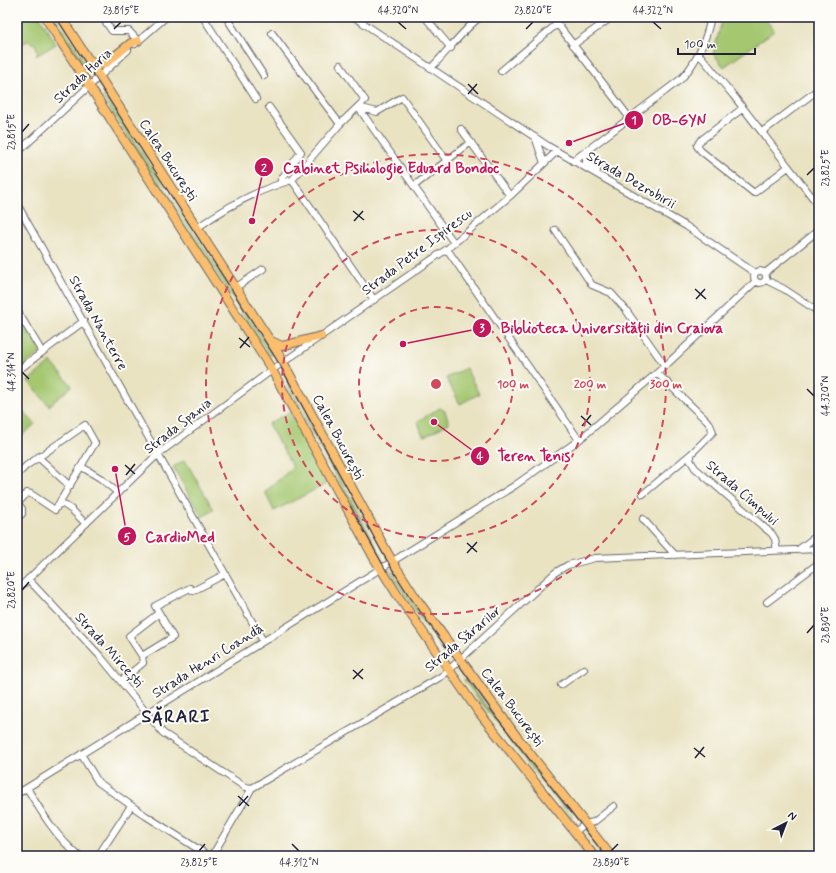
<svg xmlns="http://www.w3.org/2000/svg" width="836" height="873" viewBox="0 0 836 873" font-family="Mynerve,sans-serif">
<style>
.green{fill:#a4c770;stroke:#637456}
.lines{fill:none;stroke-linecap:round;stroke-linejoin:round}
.minor-casing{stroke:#68666a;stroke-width:8}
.major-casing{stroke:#68666a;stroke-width:10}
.minor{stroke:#fff;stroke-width:6}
.major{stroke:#fabe6e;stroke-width:8}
.tram{stroke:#22223b;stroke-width:1}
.ticks{fill:none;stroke:#22223b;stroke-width:1.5}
.ring{fill:none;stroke:#d1495b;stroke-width:2;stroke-dasharray:7 5}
.labels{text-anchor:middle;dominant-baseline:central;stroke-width:4;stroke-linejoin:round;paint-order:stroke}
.street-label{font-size:14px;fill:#22223b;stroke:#fdfcf7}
.district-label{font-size:18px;font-weight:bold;letter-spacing:1px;fill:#22223b;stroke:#fdfcf7}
.centre{fill:#d1495b;stroke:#fdfcf7;stroke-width:2}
.ring-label{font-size:12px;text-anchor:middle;font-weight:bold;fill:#d1495b;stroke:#fdfcf7;stroke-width:4;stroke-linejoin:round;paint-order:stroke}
.leader{fill:none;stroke:#c2185b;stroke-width:1.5}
.callout-dot{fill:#c2185b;stroke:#fdfcf7;stroke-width:1.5}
.mark-label{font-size:12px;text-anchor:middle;font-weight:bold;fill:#fff}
.callout-label{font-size:15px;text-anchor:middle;font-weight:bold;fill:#c2185b;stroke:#fdfcf7;stroke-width:4;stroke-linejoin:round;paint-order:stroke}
.neatline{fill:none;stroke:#22223b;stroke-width:1.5}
.ticks-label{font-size:10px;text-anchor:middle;fill:#22223b}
</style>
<rect width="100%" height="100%" fill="#fdfcf7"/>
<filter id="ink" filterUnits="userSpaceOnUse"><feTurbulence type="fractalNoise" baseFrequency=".025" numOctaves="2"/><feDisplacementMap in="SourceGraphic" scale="8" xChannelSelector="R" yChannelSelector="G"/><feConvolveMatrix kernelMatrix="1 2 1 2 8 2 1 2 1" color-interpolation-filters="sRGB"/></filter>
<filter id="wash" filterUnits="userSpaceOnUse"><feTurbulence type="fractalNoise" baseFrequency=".012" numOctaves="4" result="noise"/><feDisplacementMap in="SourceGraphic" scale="16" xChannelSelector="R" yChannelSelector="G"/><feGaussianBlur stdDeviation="0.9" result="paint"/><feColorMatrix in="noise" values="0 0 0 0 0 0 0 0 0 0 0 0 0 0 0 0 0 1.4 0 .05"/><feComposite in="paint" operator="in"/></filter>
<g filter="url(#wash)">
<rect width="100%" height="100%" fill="#e9e3c2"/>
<path class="green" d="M17 17H40L56 44 36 56 38 52 35 44 28 41 21 44 17 38Z
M51 17H55L89 69 86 71Z
M723 17H764L774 31 724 67 713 54Z
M105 95 273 354 270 356 102 97Z
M17 310 42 352 17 371Z
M51 362 72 386 49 406 28 381Z
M466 368 479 394 460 404 446 378Z
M289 384 382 556 380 557 286 385Z
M440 408 445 411 449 423 425 436 422 434 418 421Z
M23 411 35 424 17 440V417Z
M290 412 328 483 274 511 265 492 293 467 268 424Z
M185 460 214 510 202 517 173 467Z
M391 570 445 649 443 651 388 571Z
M466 679 574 818 571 819 464 680Z"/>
</g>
<g filter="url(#ink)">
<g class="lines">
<defs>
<path id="minor" d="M102 17 112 31H129L138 41
M203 17 256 99
M226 17 264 76
M354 17 548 146 686 226 755 273
M425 17 451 48
M552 17 629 117
M272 33 340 124
M135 44 166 17
M573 45 612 17
M699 54 733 95 819 206
M431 68C448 51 461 32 480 17
M501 71 557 24
M269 107 301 152 282 178 280 183
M358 107 454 243
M358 107 377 112 402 97 447 161
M743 108 700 141 697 146 701 151 754 193 788 167
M461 129 510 196
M762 132 819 89
M535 137 544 163
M586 151V162L597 171
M17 153 128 50
M573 161 681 79C698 61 706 41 711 17
M292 180 340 124 365 100 340 65
M292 180 374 300
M414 186 471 142
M17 204 263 641
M197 228C226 207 257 190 292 180
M555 230 592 285 611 293 626 310 665 366
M447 249 579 440
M754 277a6 6 0 1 1 12 0a6 6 0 1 1-12 0Z
M765 273 819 230
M766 280 784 289 819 312
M235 288 263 269
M17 310 42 352
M17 371 84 321
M692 453 690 460 695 468 772 534 775 539 777 551
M38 457 70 486
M82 467 100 478 118 493
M643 494 692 453 713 432 710 425 706 420 657 373
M60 502 72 510 86 524
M17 518 22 514V509L18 503 27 493 31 494 55 510 95 443 85 425 26 466 18 474
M643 519 675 555
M798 550 819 534
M28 579 100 656 163 733 245 787 252 788
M17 590 158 454 272 370 447 249 510 196 557 151
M767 602 819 563
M142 656 129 636 159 613
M122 680 143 663 142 656 173 637 155 606 190 588 193 591 225 574
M561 685 584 669
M81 754 98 782 146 816 209 856
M27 788C42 813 56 837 79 856
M17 794 514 486 579 440 665 366 756 281
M575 832 585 824 594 822 614 806
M98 856 131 806
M212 856 252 788 442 676 556 572 568 565 595 558 819 549"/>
<path id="major" d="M45 17 272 370 374 558 398 596 477 710 594 856
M61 17 278 353 392 561 416 598 517 737 611 856
M90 60 99 65 105 64 131 43 138 41
M271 341 282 346 321 336"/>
</defs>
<use href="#minor" class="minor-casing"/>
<use href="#major" class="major-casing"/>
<use href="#minor" class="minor"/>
<use href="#major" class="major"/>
<path class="tram" d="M56 17 280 365 382 552 407 593 494 714 606 856
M350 506 387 572"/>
</g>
</g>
<path class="ticks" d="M398 22 406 29M653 22 661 29M114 29 121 22M526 29 533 22M468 84 478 94M468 94 477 84M22 132 29 124M807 175 814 168M353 211 364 220M354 221 363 211M695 289 706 299M696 299 705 289M239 338 250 347M240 348 249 337M22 372 29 379M807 389 814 396M581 416 591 425M582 426 591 415M125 465 135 474M126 475 135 464M467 543 477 552M467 553 477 542M22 590 29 582M807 633 814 625M353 670 363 679M353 679 363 669M694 748 705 757M695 758 704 747M238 796 249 806M239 806 248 796M292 844 299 851M199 851 205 844M611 851 618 844"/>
<g class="ring">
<circle cx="436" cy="384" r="77"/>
<circle cx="436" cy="384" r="154"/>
<circle cx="436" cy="384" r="230"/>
</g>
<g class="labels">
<g class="street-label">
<text transform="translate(83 76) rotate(-43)">Strada Horia</text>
<text transform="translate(168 160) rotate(57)">Calea București</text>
<text transform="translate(631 180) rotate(30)">Strada Dezrobirii</text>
<text transform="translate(417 252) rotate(-37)">Strada Petre Ispirescu</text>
<text transform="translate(98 323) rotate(61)">Strada Nanterre</text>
<text transform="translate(178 426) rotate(-38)">Strada Spania</text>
<text transform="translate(338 437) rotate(62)">Calea București</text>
<text transform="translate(742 493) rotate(41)">Strada Cîmpului</text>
<text transform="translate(463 639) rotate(-40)">Strada Sărarilor</text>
<text transform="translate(109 650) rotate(48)">Strada Mircești</text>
<text transform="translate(208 661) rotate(-32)">Strada Henri Coandă</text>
<text transform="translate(512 707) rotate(53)">Calea București</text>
</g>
<g class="district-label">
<text x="176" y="717">SĂRARI</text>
</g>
</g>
<circle cx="436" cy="384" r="6" class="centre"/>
<g class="ring-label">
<text x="513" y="388">100 m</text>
<text x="590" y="388">200 m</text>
<text x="666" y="388">300 m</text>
</g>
<path class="leader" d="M569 143L634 120M252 221L264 167M403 344L482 328M434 422L480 456M115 469L127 536"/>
<g class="callout-dot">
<circle cx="569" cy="143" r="4"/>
<circle cx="252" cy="221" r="4"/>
<circle cx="403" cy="344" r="4"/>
<circle cx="434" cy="422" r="4"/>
<circle cx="115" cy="469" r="4"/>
<circle cx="634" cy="120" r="10"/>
<circle cx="264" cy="167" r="10"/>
<circle cx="482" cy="328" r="10"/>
<circle cx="480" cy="456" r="10"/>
<circle cx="127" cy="536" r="10"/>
</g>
<g class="mark-label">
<text x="634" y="124">1</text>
<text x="264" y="172">2</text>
<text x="482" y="332">3</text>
<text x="480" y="460">4</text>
<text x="127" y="541">5</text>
</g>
<g class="callout-label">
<text x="679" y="125">OB-GYN</text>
<text x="391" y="173">Cabinet Psihologie Eduard Bondoc</text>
<text x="612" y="333">Biblioteca Universității din Craiova</text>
<text x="534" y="461">Teren Tenis</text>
<text x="180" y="542">CardioMed</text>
</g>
<rect width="836" height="873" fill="none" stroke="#fdfcf7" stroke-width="44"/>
<g transform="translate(786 823) rotate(42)" stroke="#fdfcf7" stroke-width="3" paint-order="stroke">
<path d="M0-3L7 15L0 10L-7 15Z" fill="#22223b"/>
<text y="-6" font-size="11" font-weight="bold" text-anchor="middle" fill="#22223b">N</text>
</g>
<path d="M678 48v6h77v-6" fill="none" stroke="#22223b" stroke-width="2"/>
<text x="684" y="48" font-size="12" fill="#22223b" stroke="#fdfcf7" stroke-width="3" paint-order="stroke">100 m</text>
<rect x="22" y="22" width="792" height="829" class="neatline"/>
<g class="ticks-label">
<text x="121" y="14">23.815°E</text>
<text x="398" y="14">44.320°N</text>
<text x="533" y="14">23.820°E</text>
<text x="653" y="14">44.322°N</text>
<text transform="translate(11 132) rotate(-90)" y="4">23.815°E</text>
<text transform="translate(825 168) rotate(-90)" y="4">23.825°E</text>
<text transform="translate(11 372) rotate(-90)" y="4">44.314°N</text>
<text transform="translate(825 396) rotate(-90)" y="4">44.320°N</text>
<text transform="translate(11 590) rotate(-90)" y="4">23.820°E</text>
<text transform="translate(825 625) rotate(-90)" y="4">23.830°E</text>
<text x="199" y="866">23.825°E</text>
<text x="299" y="866">44.312°N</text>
<text x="611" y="866">23.830°E</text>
</g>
</svg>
